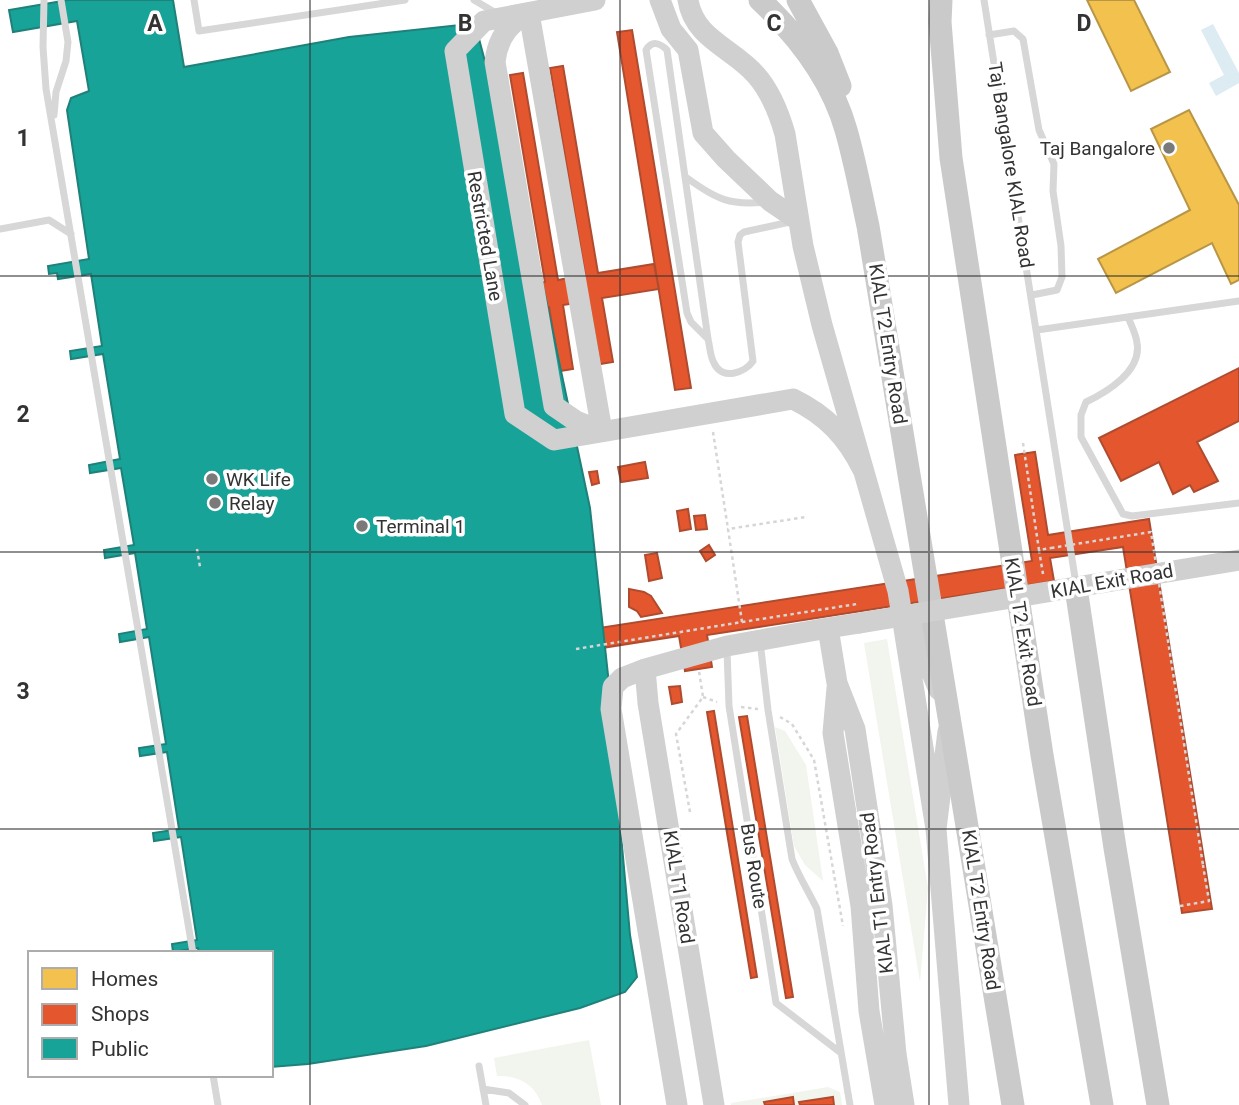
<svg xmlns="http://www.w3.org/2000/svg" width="1239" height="1105" viewBox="0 0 1239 1105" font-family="Roboto,sans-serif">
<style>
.green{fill:#f1f5ed}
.water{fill:#ddebf3}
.homes{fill:#f2c14e;stroke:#b99646;stroke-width:2}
.shops{fill:#e4572e;stroke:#af4c30;stroke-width:2}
.public{fill:#17a398;stroke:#1f817a;stroke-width:2}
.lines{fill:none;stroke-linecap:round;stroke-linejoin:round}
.path{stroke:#d6d6d6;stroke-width:2.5;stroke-dasharray:3.5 3.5;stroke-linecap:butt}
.service{stroke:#d7d7d7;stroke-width:7}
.secondary{stroke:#d0d0d0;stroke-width:21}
.primary{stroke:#cacaca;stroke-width:23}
.path-bridge{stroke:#d6d6d6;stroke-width:2.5;stroke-dasharray:3.5 3.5;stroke-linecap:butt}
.secondary-bridge{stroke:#d0d0d0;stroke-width:21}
.grid{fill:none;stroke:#333;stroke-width:2;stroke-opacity:0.55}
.poi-dot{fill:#7a7a7a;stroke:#fff;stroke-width:2.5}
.labels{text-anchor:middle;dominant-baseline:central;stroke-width:7;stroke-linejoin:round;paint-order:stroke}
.poi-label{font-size:19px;fill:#333;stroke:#fff;text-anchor:start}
.street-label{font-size:19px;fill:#333;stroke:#fff}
.grid-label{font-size:23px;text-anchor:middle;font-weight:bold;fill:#333;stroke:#fff;stroke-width:7;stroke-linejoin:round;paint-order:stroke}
</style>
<rect width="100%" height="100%" fill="#fff"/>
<path class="green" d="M887 639 928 888 920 982 864 643Z
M775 727 785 731 806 765 823 881 805 865 794 846Z
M589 1040 601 1105H542C535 1084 518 1075 497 1076L494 1058Z
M828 1087 840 1092 842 1105H731V1103Z"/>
<path class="water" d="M1213 24 1239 73V83L1216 96 1209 83 1224 75 1201 30Z"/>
<path class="homes" d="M1087 0H1134L1170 72 1131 91Z
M1189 110 1239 205V280L1231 284 1212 243 1116 293 1098 259 1190 210 1151 129Z"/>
<path class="shops" d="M632 30 691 388 675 390 617 32Z
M563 66 598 273 654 264 659 289 602 298 613 362 600 364 589 301 563 305 573 369 560 371 549 307 532 310 528 285 545 282 510 75 523 73 558 280 585 275 550 68Z
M1239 368V421L1197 442 1218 481 1194 492 1190 485 1173 494 1159 462 1121 481 1099 438Z
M1035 452 1048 535 1149 519 1212 909 1182 913 1123 547 1050 558 1054 581 707 635 712 667 685 671 679 636 589 650 586 630 1032 561 1015 455Z
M645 462 648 478 621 482 618 467Z
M597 471 599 483 592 485 589 472Z
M688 509 691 529 680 531 677 511Z
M705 515 707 529 696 530 694 516Z
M709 545 715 555 706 561 700 551Z
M657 553 662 578 649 581 645 555Z
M629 589 644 592 651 596 662 613 641 617 637 611 629 607Z
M680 686 682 702 672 704 669 687Z
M714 711 757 977 751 978 707 712Z
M747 716 793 997 786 998 739 717Z
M793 1097 794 1105H765L764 1102Z
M833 1097 834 1105H800L799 1102Z"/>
<path class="public" d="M68 0H173L184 67 349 37 460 25 471 28 478 35 538 262 590 508 619 777 620 823 630 935 637 977 625 992 580 1008 426 1046 308 1064 271 1067V953H199L198 948 173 952 172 944 197 940 181 837 154 841 153 833 179 829 167 752 140 756 139 748 166 744 149 637 120 642 119 634 147 629 135 553 105 558 104 550 134 545 121 468 90 473 89 465 120 459 103 354 71 359 70 351 102 346 91 274 58 279 57 273 49 274 48 266 89 259 67 110 71 98 89 91 77 21 13 32 9 10Z"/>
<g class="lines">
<path class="path" d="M713 432 728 529
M1023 443 1039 550 1051 548
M197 549 200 567
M576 649 742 622 728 529 806 517
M703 697 717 702
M741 707 758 709
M780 717 792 724 814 760 843 926
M690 812 676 734 703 697 699 671
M1180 906 1209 901 1203 865"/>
<path class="service" d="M44 0 43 47 46 89 193 953
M194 0 199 31 405 0
M474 0 496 13
M984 0 1076 584
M989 35 1014 31 1023 39 1039 130 1054 164 1053 191 1061 246 1062 277 1057 290 1032 295
M54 115 56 92 66 61 68 42 61 0
M687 178C716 199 730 206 766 202
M0 229 49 220 71 234
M1128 317C1131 325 1136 334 1137 343 1142 371 1107 392 1086 402L1081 415V437L1123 514 1132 516 1239 503
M1037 330 1239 301
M708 339 691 322 687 313 646 50C652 40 660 43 667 50L708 339C710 347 710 356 714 363 722 381 745 373 753 361L738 242 740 235 744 232 790 222
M760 641 768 710 792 859C799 877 809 892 817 909L850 1105
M727 650 729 706 776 1003 841 1053
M479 1066 486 1105
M213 1075 218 1105
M483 1089 509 1093 525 1105"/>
<path class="secondary" d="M595 0 484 21 455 51 515 414 554 440 793 399C826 415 847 437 863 470
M660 0 671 29 688 50 703 133 726 159 770 201 798 220
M688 0C694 39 733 48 756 75 771 92 779 113 785 134L803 246 822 325 898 591 936 829
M529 13 602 431
M524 15C506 26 497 42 495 62L554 406 576 421 601 431
M1058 590 1239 560
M860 623 828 628 837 683 855 729 882 905 896 1054 904 1105
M911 623 939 690
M645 669 648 703 714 1105
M837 688 833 733 861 906 869 1011 885 1105
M948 731 936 829 959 1105
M677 1105 611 709 613 687 622 678 645 669 727 646 828 628"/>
<path class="primary" d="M760 0C797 35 832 80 846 130 855 161 861 194 868 226L1013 1105
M798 0 827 53 840 86
M941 0 940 22 951 158 1042 755 1102 1105
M1076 588 1115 848 1158 1105"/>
<path class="path-bridge" d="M1051 548 1151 532 1203 865
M1039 550 1043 574
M742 622 857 604"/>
<path class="secondary-bridge" d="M860 623 1053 591"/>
</g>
<path class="grid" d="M310 0V1105M620 0V1105M929 0V1105M0 276H1239M0 552H1239M0 829H1239"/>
<g class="poi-dot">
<circle cx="1169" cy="148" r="7"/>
<circle cx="212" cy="479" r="7"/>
<circle cx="215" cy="503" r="7"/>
<circle cx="362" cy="526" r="7"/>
</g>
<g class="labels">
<g class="poi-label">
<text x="1155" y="148" text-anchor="end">Taj Bangalore</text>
<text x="226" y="479">WK Life</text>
<text x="229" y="503">Relay</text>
<text x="376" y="526">Terminal 1</text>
</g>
<g class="street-label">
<text transform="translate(1011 165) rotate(81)">Taj Bangalore KIAL Road</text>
<text transform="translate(485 236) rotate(80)">Restricted Lane</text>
<text transform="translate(888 344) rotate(81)">KIAL T2 Entry Road</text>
<text transform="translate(1112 581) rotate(-10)">KIAL Exit Road</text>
<text transform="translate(1023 632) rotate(81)">KIAL T2 Exit Road</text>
<text transform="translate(754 866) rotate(81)">Bus Route</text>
<text transform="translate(679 887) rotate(81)">KIAL T1 Road</text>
<text transform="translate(877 893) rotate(-97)">KIAL T1 Entry Road</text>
<text transform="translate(981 910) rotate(81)">KIAL T2 Entry Road</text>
</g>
</g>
<g class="grid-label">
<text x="155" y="31">A</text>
<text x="465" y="31">B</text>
<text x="774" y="31">C</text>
<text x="1084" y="31">D</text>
<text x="23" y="146">1</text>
<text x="23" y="422">2</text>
<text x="23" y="699">3</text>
</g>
<rect x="28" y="951" width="245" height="126" fill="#ffffff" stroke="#adadad" stroke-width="2"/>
<rect x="42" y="968" width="35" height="21" fill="#f2c14e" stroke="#adadad" stroke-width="2"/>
<text x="91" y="986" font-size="21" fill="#333333">Homes</text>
<rect x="42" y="1004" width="35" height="21" fill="#e4572e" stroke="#adadad" stroke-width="2"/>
<text x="91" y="1021" font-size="21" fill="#333333">Shops</text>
<rect x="42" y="1038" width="35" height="21" fill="#17a398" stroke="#adadad" stroke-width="2"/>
<text x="91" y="1056" font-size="21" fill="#333333">Public</text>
</svg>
